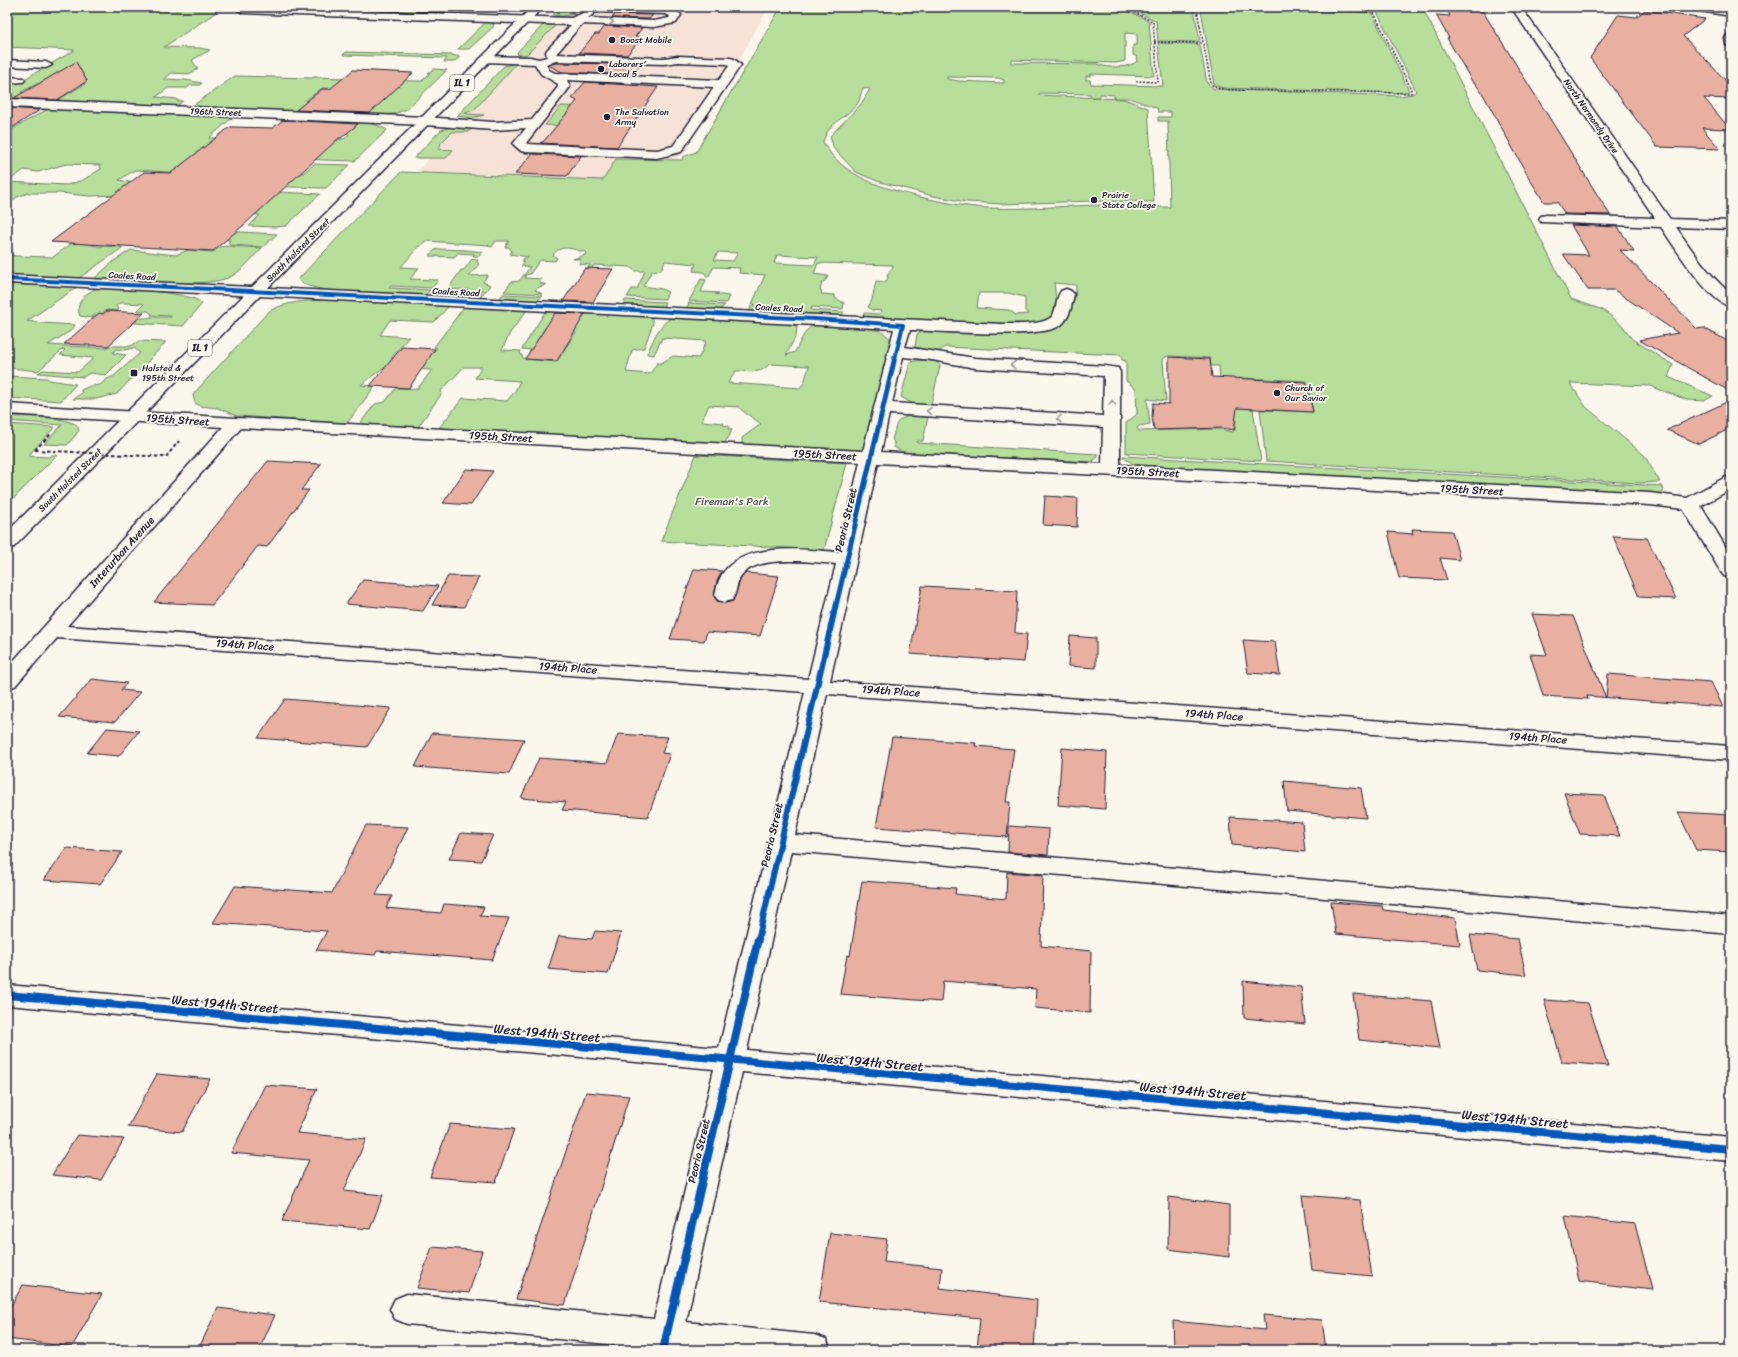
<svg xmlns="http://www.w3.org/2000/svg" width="1738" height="1357" viewBox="0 0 1738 1357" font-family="Sriracha,sans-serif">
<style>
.built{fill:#f6e2d6}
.green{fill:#b7de9a;stroke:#6c806a;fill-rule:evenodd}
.building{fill:#e9b0a2;stroke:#22223b}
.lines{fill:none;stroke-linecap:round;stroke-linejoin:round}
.minor-casing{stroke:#22223b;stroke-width:3}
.major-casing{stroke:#22223b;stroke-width:3}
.path-far1{stroke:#22223b;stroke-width:1.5;stroke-dasharray:2 1.5;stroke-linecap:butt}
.path{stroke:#22223b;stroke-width:2;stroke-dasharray:3.5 2.5;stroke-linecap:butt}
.minor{fill:#fbf7ec;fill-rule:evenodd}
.major{fill:#fbf7ec;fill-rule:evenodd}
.path-bridge{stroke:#22223b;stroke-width:2;stroke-dasharray:3.5 2.5;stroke-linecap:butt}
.cycleway-far3-casing{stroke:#fbf7ec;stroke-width:5.5}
.cycleway-far2-casing{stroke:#fbf7ec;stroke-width:7}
.cycleway-far1-casing{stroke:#fbf7ec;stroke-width:9}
.cycleway-casing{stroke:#fbf7ec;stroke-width:10}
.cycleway-far3{stroke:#0057b8;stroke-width:4}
.cycleway-far2{stroke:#0057b8;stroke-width:5}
.cycleway-far1{stroke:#0057b8;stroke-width:6}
.cycleway{stroke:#0057b8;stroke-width:8}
.oneway{stroke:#99979c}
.poi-dot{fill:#22223b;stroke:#fbf7ec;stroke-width:1.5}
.labels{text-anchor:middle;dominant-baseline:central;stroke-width:3.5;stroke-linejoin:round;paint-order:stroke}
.far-poi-label{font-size:9px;fill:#22223b;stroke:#fbf7ec;text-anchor:start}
.far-street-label{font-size:9px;fill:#22223b;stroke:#fbf7ec}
.shield{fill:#fbf7ec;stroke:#636270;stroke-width:1}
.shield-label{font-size:10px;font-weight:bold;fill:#22223b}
.street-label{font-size:11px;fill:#22223b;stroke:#fbf7ec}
.park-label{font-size:11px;fill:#4f5a58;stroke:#fbf7ec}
.near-street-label{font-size:13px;fill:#22223b;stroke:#fbf7ec}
</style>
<rect width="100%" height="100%" fill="#fbf7ec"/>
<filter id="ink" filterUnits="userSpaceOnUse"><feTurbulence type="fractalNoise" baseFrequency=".025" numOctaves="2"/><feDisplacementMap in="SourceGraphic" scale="8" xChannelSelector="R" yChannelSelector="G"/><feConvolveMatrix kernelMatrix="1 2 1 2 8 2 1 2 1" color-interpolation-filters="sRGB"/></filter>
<g filter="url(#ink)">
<path class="built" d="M561 7H769L685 153 675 159 622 158 606 180 417 172Z"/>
<path class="green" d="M7 7H219L215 13 164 47 200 48 210 50 192 60 198 69 189 74 172 73 164 79 186 80 202 83 200 85H191L187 88H168L156 97 177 99V101H183L172 109 51 104 85 84 62 82 37 84 21 92 27 94 21 102 7 101V89L75 50 7 47Z
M356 7H465V11L460 13 357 10Z
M560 7H571L569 9H575L571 14H576L562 16 553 15Z
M781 7H1121L1145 19 1149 22 1154 76 1091 74V76H1086V80H1090L1091 84 1163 86 1158 43 1196 44 1200 45 1207 83 1214 89 1401 96 1412 94 1416 91 1377 12 1366 10 1254 7H1422L1571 299 1603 310 1623 326 1632 339 1673 365 1668 377 1713 396 1704 401 1687 400 1650 386 1570 383 1586 407 1644 455 1660 482 1639 483 1266 461 1260 410 1313 412 1307 381 1242 378 1244 395 1221 394 1219 366H1211L1210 358 1168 356 1164 358 1163 361 1166 401 1147 399 1150 424 1139 426 1137 428 1139 431 1220 429 1232 432 1235 430 1236 420 1230 405 1253 409 1261 461 1126 453V423L1137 414 1136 389 1126 381V361L1122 360 1121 355 945 347 940 351 934 352 915 347 917 334 925 330 1061 325C1070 318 1076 296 1076 285L1054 283 1057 305 1052 320 1015 325 864 319 863 313 880 314 881 311 872 310 868 307 872 300 876 281 884 282 887 280 888 277 887 276 890 270 892 269 893 265 818 263 814 274 828 276 826 280 822 283 820 290 822 291 821 294 835 295V298L844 303 843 309 812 307 811 310 844 312 840 318 753 313 750 310 751 306H754L755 304H752L765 275 739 273 740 268 714 267 708 277H706V274L703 272 693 271 696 264 665 261 661 270 652 271 643 286 662 289 668 292 665 299 627 297 632 289H637L645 271H635L630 267 594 265 582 283H579L590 265 579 264 580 259H573L585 255 586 252C576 251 561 242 553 255L557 258 555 261 540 260 530 274 525 275V278L541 279 540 283 546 285 539 287 535 290 542 294 504 292 511 282 519 281 530 267 521 266 524 262 522 261 524 258H528V257L510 254 512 251 509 247H505L509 241H496L492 247 488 246 489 245 425 241 421 246H419L401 267 419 268 410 279 438 280 432 288 391 286 389 288 430 290 423 297C397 295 319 295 300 282L299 279 301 276 401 172 603 180 616 159 682 160 683 157 696 152ZM1125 33 1137 34V45H1133V55L1137 57 1138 61C1129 68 1108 69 1098 64L1011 63V60L1116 63 1125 61ZM947 77 998 78 1004 80V83L959 81 947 79ZM863 88 870 89 861 104 830 136 834 149 856 172 877 181 933 196 967 202 1001 204 1095 201 1154 202 1148 108 1124 99 1038 95 1040 93 1090 94 1091 97H1100V94L1114 95V98H1129L1157 108 1158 112H1171V117H1158V121H1168L1170 207C1150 208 1128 205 1107 205 1068 205 1028 210 989 208 966 207 943 202 920 197 884 188 843 178 823 142 829 121 847 118 858 103 860 99 861 92 863 88ZM718 252 738 253 733 261 714 260ZM777 255 817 257H818L814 265 774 263ZM979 293H1008L1025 297V311L1029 314 1016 315 1009 310 977 308Z
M1128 7H1196L1194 9 1200 41 1195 42 1158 41 1156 21Z
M1207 7 1364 12 1372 13 1409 91 1400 93 1223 88 1214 85 1201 10 1202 8Z
M487 21 494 24 493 27 469 49H458Z
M548 24H557L527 54 525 55 517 54 518 51 543 25Z
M346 52 452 55 460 57 454 62H444L447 58 343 55Z
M517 63 474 110 465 113 468 114 484 115 472 118 457 116 504 66Z
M434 69 447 70 407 109 394 114 380 115 188 109 235 76 312 78 314 77 345 78 346 80 422 81 430 73H428ZM322 88 340 89 326 102 305 101Z
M561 106 585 107 570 126 545 125Z
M48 109 226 116 233 117 209 138 271 139 295 119 325 120 316 130 288 140 337 141 340 139H344L349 134 330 129C333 126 337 123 341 122 350 118 379 124 387 130L355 161 323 160 290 158 278 174 303 173 314 164 350 165 326 188H322L266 186 218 175 135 170 119 180 148 186 320 194 286 226 275 227 249 226 260 215 196 211 125 195 89 196 60 193H28L17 197 7 205V132ZM66 164 100 165 101 169 83 180 67 185 7 182 24 170 38 172Z
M452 127 473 128 468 132H452L440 144 441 145 438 149 453 150 446 158H414L441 130Z
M188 229 277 234 263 247 230 245 228 243 230 240 172 237Z
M75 241 97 246 122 247V248L79 278 74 279 7 276V256L9 254 16 256 53 257Z
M226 246 262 248C253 257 243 270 232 276 210 289 125 281 97 280L95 278 114 261 131 250 176 255 188 250 213 252 220 247Z
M439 249 466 250 483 252 479 256H473L474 254 458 253 454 257 429 256 435 250Z
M472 259 478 260 477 262 479 264 469 276 488 275 483 282 490 285 486 291 448 289 461 270H464Z
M701 279 706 280 701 292 719 293 715 294 729 296 726 303 689 301Z
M7 284 77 287 27 321 42 323 75 325 72 330 48 345 106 348 109 346H131L139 341 166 342 117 394 96 399H73L82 393 81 390 90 386 100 385 107 379 114 376 140 353 134 348 124 350 116 349 113 353 126 355 106 375 90 373 83 377 38 373 43 370 78 372 94 358 60 355 65 350 63 349 38 371 11 368 7 373Z
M99 288C116 289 195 291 202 304L183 326 134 323 140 318H148L150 317H171V316L151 315 152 314 148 311H137L144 304 125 303H120L116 306 118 309 116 311 106 310 99 316 94 315 92 318 80 316C74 302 87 291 99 288Z
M446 291 484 293 478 299 441 298Z
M503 294 542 296 535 302 500 300 499 299Z
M625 300 665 302 662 309 622 307Z
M365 301 449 306 434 322 390 320 380 335 409 337 391 358 425 359 437 348 434 347 464 307 527 310 510 333 502 350 521 351 520 353 524 359 556 362 576 332 569 331V329L545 328 532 350 522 349 545 312 651 315 653 323 644 348 632 350 626 372 650 374 657 363H661L673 356 699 358 706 341 662 338 654 355 647 354C653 341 660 320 675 317L792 324 797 327 796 336 786 355 795 352C800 343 803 332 812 326 818 322 871 328 880 331 886 334 890 338 894 343L863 450 745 445 742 443V438L761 424C755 419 741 411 739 407L709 405 702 421 724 423 723 425 729 426 728 429H732L730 435 724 444 439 428 463 398 507 401 515 391 520 381 475 378 482 367H464L441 391 442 393 418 427 361 425V422L375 404 385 402 396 388 417 389 432 370 383 368 361 385 375 386 348 422 344 423 237 416 218 408 200 406 195 403 193 395 196 391 268 312C294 296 335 301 365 301ZM769 364 809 366 804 383 800 388 728 383 736 371C748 371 761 375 769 364Z
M688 303 725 305 718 311 684 310 689 304Z
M922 360 936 361 940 366 931 405C919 408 911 403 901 397L910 362Z
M7 376 47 378 49 380 76 384 61 401 7 398Z
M917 415 928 417 923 441H917V443L1098 454V457L1091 462 908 453 900 451 894 447V442L892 440C898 419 895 419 917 415Z
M7 416C24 417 58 416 73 423 77 424 78 427 79 430L75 436 67 445 44 444 62 425 7 421Z
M7 424 55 427 28 456 49 457 51 455H57L7 505Z
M696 455 847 463 824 550 661 541Z
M1123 456 1662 486 1664 489 1662 493 1650 494 1163 467 1135 465 1124 458Z"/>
<path class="building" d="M1447 9 1482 10 1610 215 1565 214 1557 202H1544L1529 178 1484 96 1475 83H1473L1447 38H1449L1436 15 1450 16Z
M1645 10 1705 19 1683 36 1731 86V99L1704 98 1730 129 1702 128 1720 149 1657 147 1590 58 1618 15 1636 17Z
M615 14 653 15 649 19 612 18Z
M605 26 642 28 635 37H642L627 55 579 53 595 34H599Z
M76 62 87 81 57 100 14 98Z
M556 63 620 64 639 65 632 75 562 72 548 65Z
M353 70 413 73 370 113 296 110 322 89H330Z
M585 82 658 87 617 147 540 143 544 141 577 101 572 98Z
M7 108 40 110 7 131Z
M283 120 358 124 341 138H339L245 224 213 251 51 242 144 172 171 173 230 127 273 128Z
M532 154 581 156 567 176 515 174Z
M1571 225 1618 227 1634 251 1620 250 1697 329 1704 328 1731 343V392L1639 340 1678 333 1614 290H1588L1563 254 1589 255Z
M585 268 613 269 593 302 563 301Z
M107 311 144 313 108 346 64 344 99 313 103 314Z
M555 313 585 314 557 361 525 359Z
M402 347 435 349 409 388 370 386Z
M1169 357 1210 359 1212 377 1306 382 1313 412 1237 408 1234 430 1222 428 1154 430 1152 417 1153 403 1169 404Z
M1731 400V428L1699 444 1667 430Z
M268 461 321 464 301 490H309L267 547 258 546 212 605 154 602Z
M466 469 493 471 471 505 443 503Z
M1045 496 1078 498 1077 527 1043 525Z
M1412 529 1452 531 1460 560 1440 558 1447 580 1399 578 1388 532 1413 534Z
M1613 536 1647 538 1676 599 1639 597Z
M694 569 722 571 717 581 714 596 717 601 725 603 733 601 741 578 746 573 779 576 760 636 707 632 704 641 670 639Z
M448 576 479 577 464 607 432 605Z
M363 580 438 586 423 611 346 604Z
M922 586 1017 591 1015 633 1027 634 1024 662 910 654Z
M1532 614 1573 616 1606 698 1608 674 1711 682 1723 707 1587 696 1588 699 1543 696 1530 654 1547 655Z
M1070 636 1096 638V668L1068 666Z
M1243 640 1275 642 1280 675 1248 673Z
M92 679 127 683 121 690 140 692 115 722 59 717Z
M285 699 391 708 367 747 258 738Z
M107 728 139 731 119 756 87 753Z
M432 733 524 739 509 774 415 767Z
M618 734 668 737 662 753 670 754 648 817 562 810 566 802 521 798 539 758 607 763Z
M892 737 976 743 975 746 1014 749 1006 802H1010L1007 837 876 827Z
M1062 748 1107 752 1105 809 1058 805Z
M1284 781 1361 788 1366 818 1287 811Z
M1564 793 1604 795 1620 836 1580 834Z
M1678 812 1731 815V852L1696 850Z
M1230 817 1302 822 1305 852 1232 845Z
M366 825 408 827 376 895 392 896 386 908 441 913 444 904 484 907 480 916 509 918 492 960 377 951 375 955 316 950 327 931 213 923 235 886 332 893Z
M1009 826 1049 829 1048 855 1008 852Z
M461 833 493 835 481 861 449 859Z
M67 848 122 852 100 884 44 880Z
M1007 872 1043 875 1041 946 1091 951 1090 1013 1035 1008 1036 989 943 981 941 1002 840 994 847 955 850 956 862 881 956 888 955 894 1006 899Z
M1331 902 1382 906 1383 910 1455 918 1460 945 1336 934Z
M595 931 621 933 608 974 548 969 559 936 592 939Z
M1470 935 1518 939 1526 975 1477 970Z
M1243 981 1301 987 1305 1024 1244 1018Z
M1353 994 1431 1001 1440 1048 1359 1040Z
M1544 1000 1588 1003 1608 1066 1562 1062Z
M157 1074 210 1079 182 1132 128 1127Z
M265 1085 317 1089 297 1133 366 1139 344 1191 383 1195 370 1229 282 1221 309 1160 231 1153Z
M586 1092 629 1096 565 1305 516 1299Z
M450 1124 514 1129 496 1182 430 1177Z
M77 1135 124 1139 101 1180 52 1175Z
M1302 1195 1360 1200 1372 1276 1312 1270Z
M1169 1197 1229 1205V1257L1168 1249Z
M1565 1216 1635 1224 1652 1290 1579 1281Z
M830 1233 887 1239 884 1262 942 1268 940 1288 1037 1300 1034 1350H977L980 1318 819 1302Z
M432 1247 482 1251 469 1293 417 1288Z
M23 1285 102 1294 72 1347 7 1339V1312Z
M218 1308 275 1315 259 1350H198Z
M1263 1315 1322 1320 1326 1350H1174L1173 1321 1265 1330Z"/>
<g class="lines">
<defs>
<path id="minor" d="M245 7 571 18 581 14 590 7C607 7 671 3 681 15L676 23 654 27 582 24 556 54 664 58 678 56 730 58 734 59 741 65 681 152 657 158 525 152 521 151 513 144 526 128 493 130 425 125 7 107V99L425 117 493 122 532 120 558 87V84L541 74 535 64 486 62 480 59 486 56 530 57 539 59 547 57 546 52 547 50 571 25 243 13 238 10 239 8ZM596 12 665 14 670 16 669 18 654 21 588 18ZM556 61 664 64 678 62 727 64 729 66 719 80 555 73 549 70 546 64ZM567 80 714 87 673 146 657 150 528 144 526 143 570 87Z
M1511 7H1521L1670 219 1731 221V229L1676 227C1693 252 1708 274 1731 294V307C1707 301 1675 247 1661 227L1541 222 1539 219 1541 216 1546 215 1655 218Z
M1689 7H1713L1731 10V16L1694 10Z
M1731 34V48L1726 45 1725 38 1727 35Z
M7 60 46 62 52 65 46 68 7 66Z
M7 77 23 78 25 80 23 82 7 83Z
M7 275 1002 324C1014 324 1046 326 1053 315 1057 307 1056 298 1061 291L1066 289 1071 291 1074 294C1072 304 1070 318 1061 325 1042 340 938 331 910 330L905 347 975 358 1105 366 1118 368 1120 372V465L1650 493 1687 498 1724 478 1731 476V489L1701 506 1731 556V578L1724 576 1721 572 1683 509 1650 505 878 463 830 681 1731 746V760L827 694 795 835 1731 916V934L791 851 747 1050 1731 1137V1161L742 1072 686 1322 814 1335 826 1339 831 1350H646L647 1348 407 1324 395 1319 390 1309 395 1299 407 1294 654 1319 714 1069 7 1005V985L719 1048 805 692 57 638 15 686 7 688V668L223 427 7 414V404L236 418 863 451 894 329 7 283ZM903 357 932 360 975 368 1104 376 1103 416 892 403ZM889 414 1103 427 1102 464 881 452ZM241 428 860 462 839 552C806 550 752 542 727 568 719 576 717 586 715 596L718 600 725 602 732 600C737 593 736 584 740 577 757 554 811 562 836 564L808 679 67 626Z"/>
<path id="major" d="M532 7H543L14 547 7 549V532Z"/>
</defs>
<use href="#minor" class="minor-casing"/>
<use href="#major" class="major-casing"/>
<path class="path-far1" d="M1125 7 1153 22 1158 82 1136 81
M1200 7 1197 10 1211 84 1217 88 1231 90 1411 93V89L1374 13 1360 11 1223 7
M1154 42 1203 43"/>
<path class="path" d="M35 450 52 433
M166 457 179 441"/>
<use href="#minor" class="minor"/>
<use href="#major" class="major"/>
<path class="path-bridge" d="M35 450 166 457"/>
<defs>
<path id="cycleway-far3" d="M7 279 815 319 903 325 895 358"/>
<path id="cycleway-far2" d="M834 614 895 357"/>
<path id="cycleway-far1" d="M758 940 834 613"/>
<path id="cycleway" d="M7 995 1731 1149
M663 1350 758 939"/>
</defs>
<use href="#cycleway-far3" class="cycleway-far3-casing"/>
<use href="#cycleway-far2" class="cycleway-far2-casing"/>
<use href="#cycleway-far1" class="cycleway-far1-casing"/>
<use href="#cycleway" class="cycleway-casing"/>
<use href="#cycleway-far3" class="cycleway-far3"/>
<use href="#cycleway-far2" class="cycleway-far2"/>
<use href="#cycleway-far1" class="cycleway-far1"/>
<use href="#cycleway" class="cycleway"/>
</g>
<defs><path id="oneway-chevron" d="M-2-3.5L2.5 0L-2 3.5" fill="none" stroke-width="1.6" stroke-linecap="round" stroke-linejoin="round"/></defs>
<g class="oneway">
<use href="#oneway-chevron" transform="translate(611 22) rotate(2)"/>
<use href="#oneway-chevron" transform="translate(1013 365) rotate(-177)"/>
<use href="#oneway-chevron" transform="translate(1112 403) rotate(-90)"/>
<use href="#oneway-chevron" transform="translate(929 411) rotate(-177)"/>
<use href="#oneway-chevron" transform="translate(1059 419) rotate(-177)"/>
</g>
</g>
<g class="poi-dot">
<circle cx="612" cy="40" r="4"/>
<circle cx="601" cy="69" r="4"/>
<circle cx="607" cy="117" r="4"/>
<circle cx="1094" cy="200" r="4"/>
<rect x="130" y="369" width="8" height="8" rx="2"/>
<circle cx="1277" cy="393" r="4"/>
</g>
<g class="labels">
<g class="far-poi-label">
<text x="620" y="40">Boost Mobile</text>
<text x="609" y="64">Laborers'<tspan x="609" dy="10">Local 5</tspan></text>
<text x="615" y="112">The Salvation<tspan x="615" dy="10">Army</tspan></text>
<text x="1102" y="195">Prairie<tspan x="1102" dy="10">State College</tspan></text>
<text x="142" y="368">Halsted &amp;<tspan x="142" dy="10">195th Street</tspan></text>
<text x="1285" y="388">Church of<tspan x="1285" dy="10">Our Savior</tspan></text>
</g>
<g class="far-street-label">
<text transform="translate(216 112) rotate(2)">196th Street</text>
<text transform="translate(1591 116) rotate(55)">North Normandy Drive</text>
<text transform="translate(298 250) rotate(-45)">South Halsted Street</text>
<text transform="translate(132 276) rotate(3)">Coales Road</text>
<text transform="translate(456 292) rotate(3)">Coales Road</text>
<text transform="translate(779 308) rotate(3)">Coales Road</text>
<text transform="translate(70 480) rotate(-45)">South Halsted Street</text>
</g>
<g class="shield">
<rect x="450" y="75" width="24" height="16" rx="3"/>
<rect x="188" y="340" width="24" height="16" rx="3"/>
</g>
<g class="shield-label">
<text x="462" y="83">IL 1</text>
<text x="200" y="348">IL 1</text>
</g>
<g class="street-label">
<text transform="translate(178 420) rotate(4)">195th Street</text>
<text transform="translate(501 437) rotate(3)">195th Street</text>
<text transform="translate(825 455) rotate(3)">195th Street</text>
<text transform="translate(1148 472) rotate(3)">195th Street</text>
<text transform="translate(1472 490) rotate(3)">195th Street</text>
<text transform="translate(846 520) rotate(-77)">Peoria Street</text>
<text transform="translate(122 552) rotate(-48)">Interurban Avenue</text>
<text transform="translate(245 645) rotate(4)">194th Place</text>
<text transform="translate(568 668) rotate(4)">194th Place</text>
<text transform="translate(891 691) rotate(4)">194th Place</text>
<text transform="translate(1214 715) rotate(4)">194th Place</text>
<text transform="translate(1538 738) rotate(4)">194th Place</text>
<text transform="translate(772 835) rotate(-77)">Peoria Street</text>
<text transform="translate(699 1151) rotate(-77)">Peoria Street</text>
</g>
<g class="park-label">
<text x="732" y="501">Fireman's Park</text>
</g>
<g class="near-street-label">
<text transform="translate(225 1004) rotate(5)">West 194th Street</text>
<text transform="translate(547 1033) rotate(5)">West 194th Street</text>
<text transform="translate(870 1062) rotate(5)">West 194th Street</text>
<text transform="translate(1193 1091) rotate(5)">West 194th Street</text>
<text transform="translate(1515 1119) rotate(5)">West 194th Street</text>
</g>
</g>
<rect width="1738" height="1357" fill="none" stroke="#fbf7ec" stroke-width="24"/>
<rect x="12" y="12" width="1714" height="1333" fill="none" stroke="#22223b" stroke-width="1.5" filter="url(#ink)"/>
</svg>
